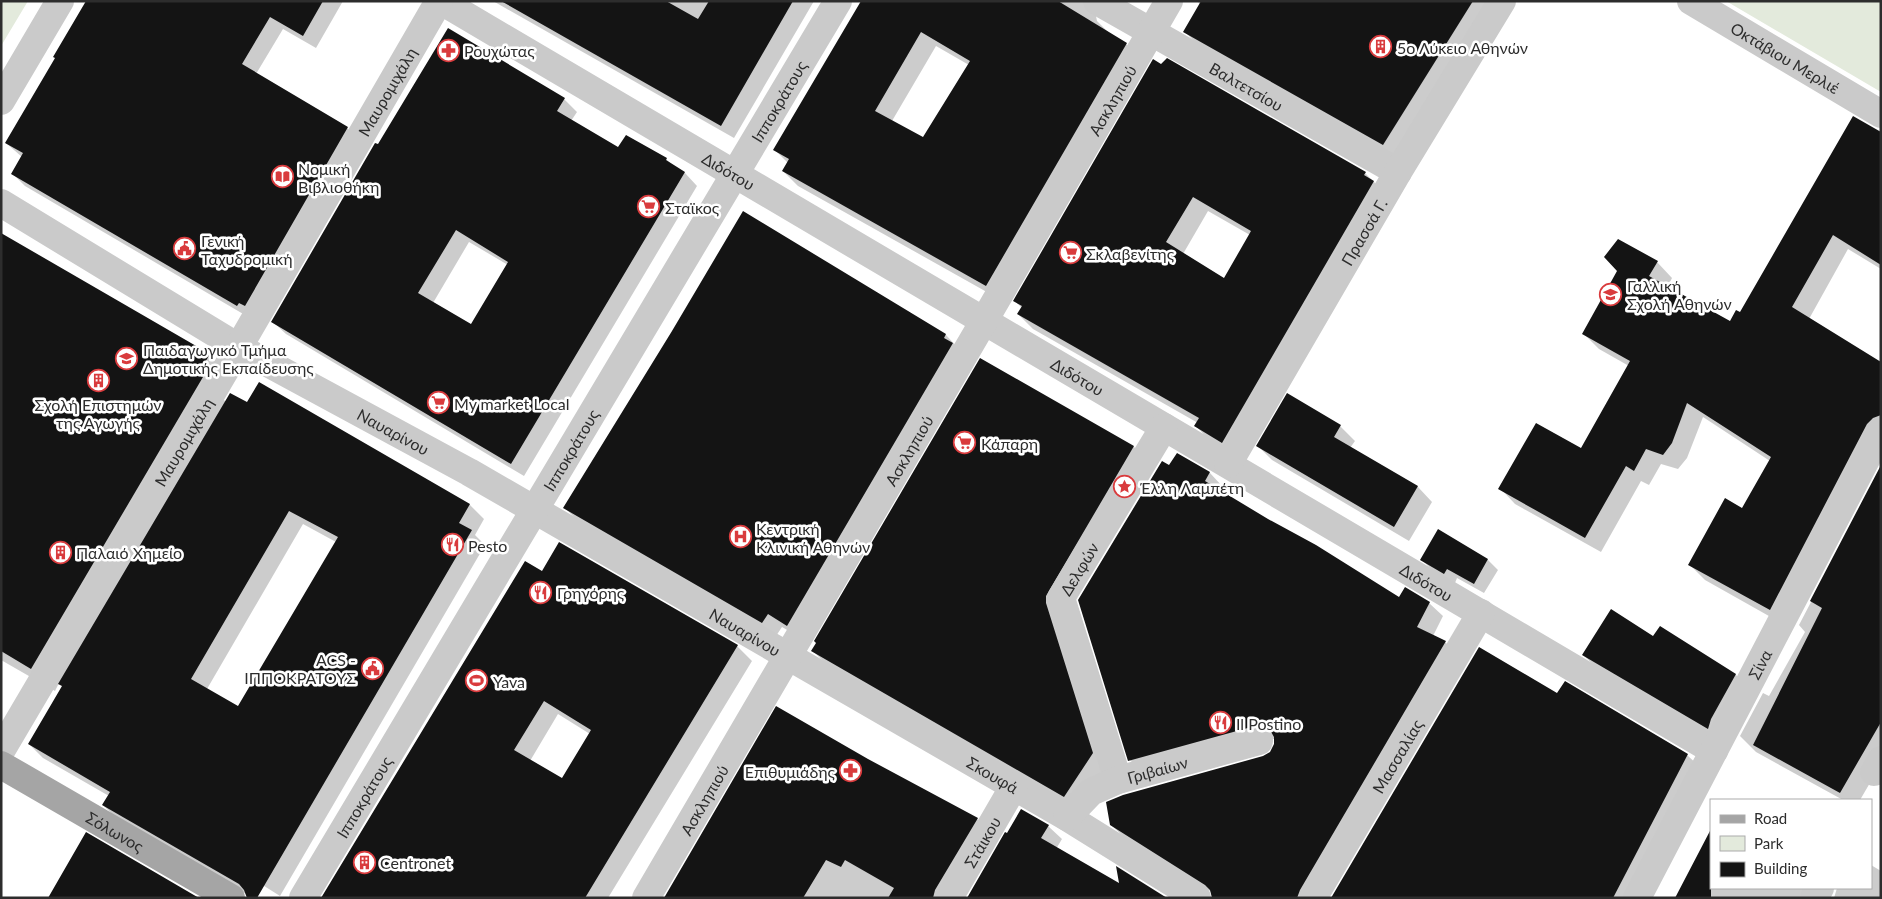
<svg xmlns="http://www.w3.org/2000/svg" width="1882" height="899" viewBox="0 0 1882 899" font-family="Lato,sans-serif">
<style>
.green{fill:#e3eadc}
.shadow{fill:#0003;fill-rule:evenodd}
.building{fill:#141414;fill-rule:evenodd}
.lines{fill:none;stroke-linecap:round;stroke-linejoin:round}
.minor{stroke:#cacaca;stroke-width:28}
.major{stroke:#a5a5a5;stroke-width:28}
.labels{text-anchor:middle;dominant-baseline:central;stroke-width:5;stroke-linejoin:round;paint-order:stroke}
.poi-label{font-size:16px;fill:#2d2d2d;stroke:#fff;text-anchor:start}
.street-label{font-size:16px;fill:#2d2d2d;stroke:#fff}
</style>
<rect width="100%" height="100%" fill="#fff"/>
<path class="green" d="M1 1H28L1 46Z
M1727 1H1881V92L1726 1Z"/>
<path class="shadow" d="M87 1H343L316 48 283 29 256 74 347 128 360 140 250 318 25 186 13 174 22 157 6 143 56 58Z
M493 1H814L734 138Z
M863 1H1106L1098 8 1096 16 1097 21 1110 34 1126 44 1140 59 1001 300 798 186 783 171 788 163 775 150ZM936 46 969 65 924 139 892 121Z
M1197 1H1499L1399 161 1200 47 1184 31 1200 4Z
M1154 61 1365 173 1380 188 1237 457 1210 441 1196 426 1198 423 1033 329 1018 314 1022 308 1015 301ZM1208 211 1250 235 1225 279 1183 254Z
M564 99 577 112 571 121 619 149 666 159 673 166 685 173 697 186 524 476 286 334 273 322ZM469 242 508 265 471 326 433 303Z
M1881 135V269L1848 249 1809 319 1881 363V442L1785 625 1705 580 1689 564 1743 509 1770 461 1703 417 1687 458 1678 469 1661 464 1649 485 1641 481 1601 552 1515 504 1500 488 1582 450 1629 366 1599 349 1584 334 1657 262 1672 278 1667 288 1730 323 1741 314Z
M744 213 946 335 959 349 801 638 782 627 776 636 578 521 565 508 673 332Z
M1 235 209 355 233 378 221 397 226 402 248 404 260 384 470 505 484 519 475 535 485 545 280 896 261 884 253 898 117 819 103 805 109 796 43 758 29 744 63 687 59 683 55 691 1 660ZM303 524 336 542 239 708 207 689Z
M981 360 1134 447 1147 460 1058 610 1106 767 1078 810 826 664 813 651Z
M1288 395 1340 426 1355 441 1350 448 1418 487 1432 502 1409 541 1272 460 1258 446Z
M1177 454 1210 473 1223 487 1220 492 1400 598 1429 603 1443 616 1433 636 1445 642 1459 656 1316 898H1214L1213 893 1125 838 1111 825 1264 757 1271 753 1275 746V739H1269L1143 774 1130 760 1169 467Z
M1881 468V764L1860 800H1843L1756 752 1740 736 1763 693 1769 696 1805 632 1799 625Z
M1438 531 1488 560 1498 570 1484 593 1457 578 1455 583 1432 570 1422 560Z
M560 544 737 646 752 661 608 898H329L543 573ZM558 714 590 734 563 780 530 761Z
M1660 627 1736 675 1750 690 1720 741 1598 669 1583 655 1654 637Z
M1558 694 1687 755 1701 768 1633 898H1333Z
M868 760 977 819 990 832 952 898H666Z
M1048 826 1062 839 1056 849 1120 886 969 898Z
M1871 865 1881 871V898H1834L1837 888H1871Z
M1711 888H1820L1813 898H1677Z"/>
<path class="building" d="M86 1H323L303 36 270 17 242 64 348 127 245 306 239 303 237 306 11 174 23 153 5 143 55 58 53 57Z
M501 1H666L698 19 709 1H793L721 126Z
M861 1H1058L1127 43 986 286 782 171 789 159 773 150ZM921 32 970 61 923 137 875 111Z
M1201 1H1473L1383 145 1183 32Z
M448 28 565 98 557 111 618 147 626 135 667 158 666 160 685 172 511 464 271 322 375 143 378 144ZM456 230 508 262 471 324 418 293Z
M1167 58 1366 172 1364 175 1374 181 1222 443 1194 426 1199 418 1017 314 1022 306 1013 301 1153 59 1161 64ZM1193 197 1251 231 1224 278 1166 242Z
M1853 116 1881 132V265L1833 235 1792 307 1881 362V415L1873 418 1867 424 1770 610 1688 565 1725 498 1742 508 1771 457 1687 403 1672 443 1663 455 1646 449 1634 471 1626 466 1585 538 1498 489 1536 423 1581 448 1630 361 1582 334 1617 271 1604 257 1618 239 1658 261 1649 276 1730 321 1736 310 1740 312Z
M743 211 946 334 944 338 953 343 787 626 768 614 762 623 563 508 672 331Z
M1 233 210 354 198 374 203 377 31 669 1 651Z
M980 358 1134 446 1046 596V603L1093 753 1064 797 811 651 816 643 814 641Z
M259 382 470 504 459 523 472 530 257 898H247L244 890 239 884 102 805 110 792 28 744 62 686 58 684 230 393 247 402ZM289 511 338 537 238 706 191 679Z
M1287 393 1341 425 1334 437 1418 486 1394 527 1256 446Z
M1177 453 1210 472 1205 481 1268 519 1316 545 1399 597 1405 587 1430 602 1417 627 1446 641 1300 890 1297 898H1212L1210 890 1205 885 1110 825 1106 802 1123 795 1263 756 1270 752 1274 744V737L1270 730 1263 726H1255L1128 761 1078 600 1162 461 1169 465Z
M1881 465V722L1840 793 1753 745 1822 608 1810 601Z
M1438 529 1488 559 1474 584 1447 569 1444 574 1420 560Z
M559 542 738 645 585 898H321L525 561 542 571ZM544 701 591 730 562 778 514 750Z
M1611 609 1653 636 1660 626 1736 674 1711 719 1708 729 1582 655Z
M1479 647 1557 693 1565 681 1688 754 1613 898H1331Z
M776 706 868 759 978 818 935 890 933 898H888L894 888 845 860 841 867 826 860 803 898H664Z
M1021 809 1049 825 1041 838 1119 883 1116 866 1167 898H967L1005 832 1007 833Z
M1711 829V898H1675Z
M86 832 199 898H48Z"/>
<g class="lines">
<g class="minor">
<path id="s1" d="M441 1 1714 751"/>
<path id="s2" d="M1097 1 1398 172"/>
<path id="s3" d="M1691 1 1881 114"/>
<path d="M1 101 60 1"/>
<path id="s4" d="M1 203 238 347 469 472 1067 817 1197 898"/>
<path id="s5" d="M1228 464 1398 172 1502 1"/>
<path id="s6" d="M1 751 226 369 439 1"/>
<path d="M1874 772 1881 760"/>
<path id="s7" d="M1118 780 1061 598 1164 427"/>
<path id="s8" d="M1067 817 1091 792 1118 780 1259 741"/>
<path id="s9" d="M303 898 838 1"/>
<path id="s10" d="M646 898 984 321 1169 1"/>
<path id="s11" d="M949 898 1014 786"/>
<path id="s12" d="M1313 898 1481 613"/>
<path id="s13" d="M1637 898 1881 431"/>
<path d="M1814 898 1820 888"/>
</g>
<path class="major" id="s14" d="M1 765 231 898"/>
</g>
<defs>
<symbol id="building-ring" viewBox="-11 -11 22 22"><circle r="9.5" fill="#fff" stroke="#d93b3d" stroke-width="1.5"/><path d="M-4-6H4V6H1V3H-1V6H-4ZM-2.5-4.3h1.7v1.8h-1.7ZM.8-4.3h1.7v1.8H.8ZM-2.5-1h1.7V.8h-1.7ZM.8-1h1.7V.8H.8Z" fill="#d93b3d"/></symbol>
<symbol id="pharmacy-ring" viewBox="-11 -11 22 22"><circle r="9.5" fill="#fff" stroke="#d93b3d" stroke-width="1.5"/><path d="M-2-6h4v4h4v4h-4v4h-4v-4h-4v-4h4Z" fill="#d93b3d"/></symbol>
<symbol id="library-ring" viewBox="-11 -11 22 22"><circle r="9.5" fill="#fff" stroke="#d93b3d" stroke-width="1.5"/><path d="M-6-4Q-3-5.5-.7-3.5V5Q-3 3-6 4ZM6-4Q3-5.5 .7-3.5V5Q3 3 6 4Z" fill="#d93b3d"/></symbol>
<symbol id="supermarket-ring" viewBox="-11 -11 22 22"><circle r="9.5" fill="#fff" stroke="#d93b3d" stroke-width="1.5"/><path d="M-6-5.5h2.5l.6 2H6L4.5 2H-2.5L-4.4-4H-6ZM-1.5 3.2a1.3 1.3 0 1 0 .1 0ZM3 3.2a1.3 1.3 0 1 0 .1 0Z" fill="#d93b3d"/></symbol>
<symbol id="civic-ring" viewBox="-11 -11 22 22"><circle r="9.5" fill="#fff" stroke="#d93b3d" stroke-width="1.5"/><path d="M-.6-6.5H3V-4.5H.6V-3L4-1V1h2V6H-6V1h2V-1L-.6-3ZM-1.2 2.5V6h2.4V2.5Z" fill="#d93b3d"/></symbol>
<symbol id="university-ring" viewBox="-11 -11 22 22"><circle r="9.5" fill="#fff" stroke="#d93b3d" stroke-width="1.5"/><path d="M0-5L7-2L0 1L-7-2ZM-4 1L0 2.5L4 1V4Q0 6-4 4Z" fill="#d93b3d"/></symbol>
<symbol id="sight-ring" viewBox="-11 -11 22 22"><circle r="9.5" fill="#fff" stroke="#d93b3d" stroke-width="1.5"/><path d="M0-6L1.8-2.2L6-1.7L2.9 1.2L3.7 5.4L0 3.3L-3.7 5.4L-2.9 1.2L-6-1.7L-1.8-2.2Z" fill="#d93b3d"/></symbol>
<symbol id="hospital-ring" viewBox="-11 -11 22 22"><circle r="9.5" fill="#fff" stroke="#d93b3d" stroke-width="1.5"/><path d="M-5-5h3v3.5h4V-5h3V5h-3V1.5h-4V5h-3Z" fill="#d93b3d"/></symbol>
<symbol id="restaurant-ring" viewBox="-11 -11 22 22"><circle r="9.5" fill="#fff" stroke="#d93b3d" stroke-width="1.5"/><path d="M-5-6h1v4h1v-4h1v4h1v-4h1v5L-1.5 .5V6h-2V.5L-5-1ZM5-6V6H3V1.5H1.5Q1.5-4 5-6Z" fill="#d93b3d"/></symbol>
<symbol id="stadium-ring" viewBox="-11 -11 22 22"><circle r="9.5" fill="#fff" stroke="#d93b3d" stroke-width="1.5"/><path d="M0-5a6.5 5 0 1 0 0 10a6.5 5 0 1 0 0-10ZM-3.5-1.8h7v3.6h-7Z" fill="#d93b3d"/></symbol>
</defs>
<g fill-rule="evenodd">
<use href="#building-ring" x="1368" y="34" width="25" height="25"/>
<use href="#pharmacy-ring" x="436" y="38" width="25" height="25"/>
<use href="#library-ring" x="270" y="164" width="25" height="25"/>
<use href="#supermarket-ring" x="636" y="194" width="25" height="25"/>
<use href="#civic-ring" x="172" y="236" width="25" height="25"/>
<use href="#supermarket-ring" x="1058" y="240" width="25" height="25"/>
<use href="#university-ring" x="1598" y="282" width="25" height="25"/>
<use href="#university-ring" x="114" y="346" width="25" height="25"/>
<use href="#building-ring" x="86" y="368" width="25" height="25"/>
<use href="#supermarket-ring" x="426" y="390" width="25" height="25"/>
<use href="#supermarket-ring" x="952" y="430" width="25" height="25"/>
<use href="#sight-ring" x="1112" y="474" width="25" height="25"/>
<use href="#hospital-ring" x="728" y="524" width="25" height="25"/>
<use href="#restaurant-ring" x="440" y="532" width="25" height="25"/>
<use href="#building-ring" x="48" y="540" width="25" height="25"/>
<use href="#restaurant-ring" x="528" y="580" width="25" height="25"/>
<use href="#civic-ring" x="360" y="656" width="25" height="25"/>
<use href="#stadium-ring" x="464" y="668" width="25" height="25"/>
<use href="#restaurant-ring" x="1208" y="710" width="25" height="25"/>
<use href="#pharmacy-ring" x="838" y="758" width="25" height="25"/>
<use href="#building-ring" x="352" y="850" width="25" height="25"/>
</g>
<g class="labels">
<g class="poi-label">
<text x="1397" y="47">5ο Λύκειο Αθηνών</text>
<text x="464" y="50">Ρουχώτας</text>
<text x="298" y="168">Νομική<tspan x="298" dy="18">Βιβλιοθήκη</tspan></text>
<text x="665" y="207">Σταϊκος</text>
<text x="201" y="240">Γενική<tspan x="201" dy="18">Ταχυδρομική</tspan></text>
<text x="1086" y="253">Σκλαβενίτης</text>
<text x="1627" y="285">Γαλλική<tspan x="1627" dy="18">Σχολή Αθηνών</tspan></text>
<text x="143" y="349">Παιδαγωγικό Τμήμα<tspan x="143" dy="18">Δημοτικής Εκπαίδευσης</tspan></text>
<text x="454" y="403">My market Local</text>
<text x="98" y="404" text-anchor="middle">Σχολή Επιστημών<tspan x="98" dy="18">της Αγωγής</tspan></text>
<text x="981" y="443">Κάπαρη</text>
<text x="1140" y="487">Έλλη Λαμπέτη</text>
<text x="756" y="528">Κεντρική<tspan x="756" dy="18">Κλινική Αθηνών</tspan></text>
<text x="468" y="545">Pesto</text>
<text x="76" y="552">Παλαιό Χημείο</text>
<text x="557" y="592">Γρηγόρης</text>
<text x="356" y="659" text-anchor="end">ACS -<tspan x="356" dy="18">ΙΠΠΟΚΡΑΤΟΥΣ</tspan></text>
<text x="493" y="681">Yava</text>
<text x="1236" y="723">Il Postino</text>
<text x="835" y="771" text-anchor="end">Επιθυμιάδης</text>
<text x="380" y="862">Centronet</text>
</g>
<g class="street-label">
<text stroke="none"><textPath href="#s3" startOffset="110">Οκτάβιου Μερλιέ</textPath></text>
<text stroke="none"><textPath href="#s2" startOffset="172">Βαλτετσίου</textPath></text>
<text stroke="none"><textPath href="#s6" startOffset="764">Μαυρομιχάλη</textPath></text>
<text stroke="none"><textPath href="#s10" startOffset="924">Ασκληπιού</textPath></text>
<text stroke="none"><textPath href="#s9" startOffset="928">Ιπποκράτους</textPath></text>
<text stroke="none"><textPath href="#s1" startOffset="334">Διδότου</textPath></text>
<text stroke="none"><textPath href="#s5" startOffset="269">Πρασσά Γ.</textPath></text>
<text stroke="none"><textPath href="#s1" startOffset="739">Διδότου</textPath></text>
<text stroke="none"><textPath href="#s4" startOffset="454">Ναυαρίνου</textPath></text>
<text stroke="none"><textPath href="#s6" startOffset="359">Μαυρομιχάλη</textPath></text>
<text stroke="none"><textPath href="#s9" startOffset="522">Ιπποκράτους</textPath></text>
<text stroke="none"><textPath href="#s10" startOffset="519">Ασκληπιού</textPath></text>
<text stroke="none"><textPath href="#s7" startOffset="225">Δελφών</textPath></text>
<text stroke="none"><textPath href="#s1" startOffset="1144">Διδότου</textPath></text>
<text stroke="none"><textPath href="#s4" startOffset="859">Ναυαρίνου</textPath></text>
<text stroke="none"><textPath href="#s13" startOffset="264">Σίνα</textPath></text>
<text stroke="none"><textPath href="#s12" startOffset="165">Μασσαλίας</textPath></text>
<text stroke="none"><textPath href="#s8" startOffset="105">Γριβαίων</textPath></text>
<text stroke="none"><textPath href="#s4" startOffset="1145">Σκουφά</textPath></text>
<text stroke="none"><textPath href="#s9" startOffset="118">Ιπποκράτους</textPath></text>
<text stroke="none"><textPath href="#s10" startOffset="114">Ασκληπιού</textPath></text>
<text stroke="none"><textPath href="#s14" startOffset="132">Σόλωνος</textPath></text>
<text stroke="none"><textPath href="#s11" startOffset="65">Στάικου</textPath></text>
</g>
</g>
<rect width="1882" height="899" fill="none" stroke="#2d2d2d" stroke-width="5"/>
<rect x="1710" y="799" width="162" height="90" fill="#ffffff" stroke="#ababab"/>
<rect x="1720" y="815" width="25" height="8" fill="#a5a5a5" stroke="#ababab"/>
<text x="1754" y="824" font-size="15" fill="#2d2d2d">Road</text>
<rect x="1720" y="836" width="25" height="15" fill="#e3eadc" stroke="#ababab"/>
<text x="1754" y="849" font-size="15" fill="#2d2d2d">Park</text>
<rect x="1720" y="862" width="25" height="15" fill="#141414" stroke="#ababab"/>
<text x="1754" y="874" font-size="15" fill="#2d2d2d">Building</text>
</svg>
